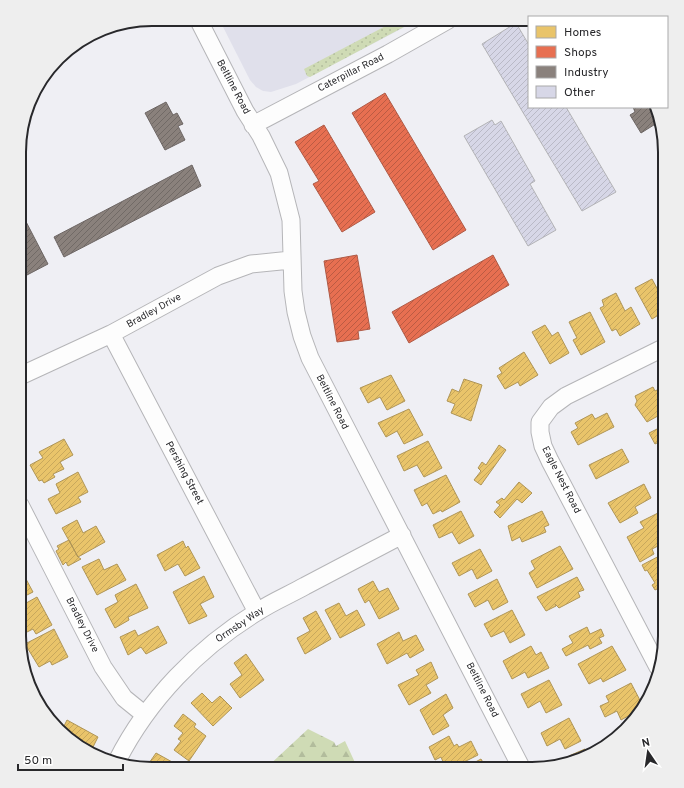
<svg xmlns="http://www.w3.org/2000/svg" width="684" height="788" viewBox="0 0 684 788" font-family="Overpass,sans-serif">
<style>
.built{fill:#e0e0eb}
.grass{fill:url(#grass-dots)}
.forest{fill:url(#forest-firs)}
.homes{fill:url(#homes-hatch);stroke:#af9557}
.shops{fill:url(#shops-hatch);stroke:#ae5a46}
.industry{fill:url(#industry-hatch);stroke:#6d6664}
.building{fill:url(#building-hatch);stroke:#b3b3b6}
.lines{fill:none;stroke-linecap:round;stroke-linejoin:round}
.minor-casing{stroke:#b5b5b8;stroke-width:19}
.minor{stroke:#fdfdfd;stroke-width:17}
.labels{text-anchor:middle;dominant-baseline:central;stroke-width:4;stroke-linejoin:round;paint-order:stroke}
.street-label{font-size:10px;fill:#28282b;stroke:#fff}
.rim{fill:none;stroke:#28282b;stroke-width:2}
</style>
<defs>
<pattern id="grass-dots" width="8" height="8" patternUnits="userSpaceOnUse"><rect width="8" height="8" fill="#cfdbb5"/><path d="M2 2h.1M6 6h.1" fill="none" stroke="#b2bc9c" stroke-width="1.8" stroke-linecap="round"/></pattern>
<pattern id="forest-firs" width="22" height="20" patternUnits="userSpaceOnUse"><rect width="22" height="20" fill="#cfdbb5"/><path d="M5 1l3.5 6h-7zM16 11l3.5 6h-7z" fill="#b2bc9c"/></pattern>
<pattern id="homes-hatch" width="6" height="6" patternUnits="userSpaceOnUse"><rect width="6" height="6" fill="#e9c46a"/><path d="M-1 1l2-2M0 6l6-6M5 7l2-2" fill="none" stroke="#c8a85c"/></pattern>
<pattern id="shops-hatch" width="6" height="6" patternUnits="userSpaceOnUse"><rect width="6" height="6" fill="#e76f51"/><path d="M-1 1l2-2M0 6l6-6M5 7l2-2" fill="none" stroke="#bb5b43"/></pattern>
<pattern id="industry-hatch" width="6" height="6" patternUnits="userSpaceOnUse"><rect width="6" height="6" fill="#8a817c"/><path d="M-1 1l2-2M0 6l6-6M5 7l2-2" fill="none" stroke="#716a66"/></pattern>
<pattern id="building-hatch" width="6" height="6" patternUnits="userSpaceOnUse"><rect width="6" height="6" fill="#d7d7e7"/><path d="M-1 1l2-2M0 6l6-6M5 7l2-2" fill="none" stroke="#b9b9c6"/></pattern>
</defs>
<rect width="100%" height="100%" fill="#efeff4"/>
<path class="built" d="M219 19 418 20 296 84 271 92 263 91 256 87 250 80Z"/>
<path class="grass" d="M397 20H417L310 77 307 76 304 69Z"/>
<path class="forest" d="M308 729 334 742 336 746 345 741 358 769H265Z"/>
<path class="homes" d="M652 279 665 303V311L652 319 635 288Z
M616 293 625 311 631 307 640 324 620 336 616 329 612 331 600 308 604 306 602 300Z
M590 312 605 342 581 355 573 340 577 338 569 322Z
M545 325 552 336 558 332 569 353 550 364 532 332Z
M524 352 538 375 520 386 518 382 505 389 497 376 502 373 499 368Z
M391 375 405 401 387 410 380 397 368 403 360 388Z
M464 379 482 385 471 421 451 413 455 404 447 401 452 389 459 392Z
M665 386V412L647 422 635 405 637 401 635 396 653 387 655 391Z
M409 409 423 435 404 444 397 431 386 437 378 423Z
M607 413 614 427 578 445 571 432 578 428 575 423 592 414 595 419Z
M665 425V439L655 444 649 433Z
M64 439 73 455 60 462 64 469 53 474 55 477 44 483 42 480 39 481 30 465 43 458 39 452Z
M428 441 442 468 424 477 417 465 404 471 397 456Z
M499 445 506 450 481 485 474 480 481 471 478 468 482 462 486 465Z
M622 449 629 462 596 479 589 465Z
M78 472 88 492 78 497 81 502 56 514 48 499 60 493 56 484Z
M446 475 460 502 442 512 441 510 433 514 427 503 422 506 414 490Z
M519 482 532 493 522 503 517 499 500 518 494 512 500 505 496 502 502 498 504 500Z
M644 484 651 498 635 507 638 513 620 523 608 503Z
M461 511 474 536 459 544 452 532 439 538 433 525Z
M542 511 549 525 544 527 546 532 522 542 520 537 512 541 508 526Z
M660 512 665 519V535L657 539 660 545 652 549 654 554 640 562 627 537 644 528 640 522Z
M77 520 83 533 96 526 105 542 78 557 62 528Z
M69 540 78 557 81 559 68 566 66 562 63 565 56 551 59 549 57 546Z
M183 541 186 548 188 546 200 568 185 576 178 564 165 571 157 555Z
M560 546 573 569 537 588 529 573 535 569 531 561Z
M480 549 492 571 477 579 472 569 459 576 452 563Z
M665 553V585L655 590 652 585 655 583 647 570 645 571 642 565Z
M99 559 104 570 117 564 126 580 97 595 82 567Z
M19 566 33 592 19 599Z
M204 576 214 597 200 604 207 616 189 624 173 592Z
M577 577 584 590 578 592 580 597 559 608 555 604 556 606 546 611 537 597Z
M497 579 508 602 493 610 488 600 475 607 468 594Z
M373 581 379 592 388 588 399 609 379 619 369 600 365 603 358 589Z
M136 584 148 608 128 617 129 620 115 628 105 609 118 602 115 595Z
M37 597 52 625 36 634 33 629 19 636V607Z
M339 603 346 616 357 610 365 625 340 638 325 610Z
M512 610 525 635 510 643 504 631 491 637 484 624Z
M316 611 331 639 305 654 297 638 310 631 303 618Z
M158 626 167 643 146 654 141 647 128 655 120 637 135 630 138 636Z
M587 627 590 634 601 629 604 636 599 638 602 643 590 649 588 645 566 656 562 649 573 643 569 636Z
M54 629 68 657 52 665 50 661 39 667 25 644Z
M399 632 403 641 416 635 424 650 410 658 407 653 387 664 377 644Z
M531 646 536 655 541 652 549 668 528 678 525 672 512 679 503 661Z
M612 646 626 670 603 682 601 678 589 684 578 664Z
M246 654 264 680 240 698 230 684 242 675 234 663Z
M431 662 438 678 426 685 431 693 409 705 398 685 419 675 416 670Z
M549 680 562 705 546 713 540 701 528 708 521 694Z
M631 683 643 706 639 710 621 720 617 711 605 717 600 706 609 702 606 696Z
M202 693 212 703 220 696 232 708 213 726 191 703Z
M446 694 453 708 443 715 449 726 433 735 420 710Z
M183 714 196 724 194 727 206 736 189 761 174 750 181 741 178 739 183 733 174 726Z
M569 718 581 741 565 749 560 739 547 746 541 733Z
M67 720 98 737 92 749 79 744 63 728Z
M449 736 454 746 457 744 459 747 471 741 478 755 450 769H446L441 757 435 760 429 747Z
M585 749 588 754 557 764 571 755Z
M156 753 183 768 182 769H153L147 766Z
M481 759 487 769H467L466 767Z"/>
<path class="shops" d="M385 93 466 230 433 250 352 113Z
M324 125 375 212 342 232 313 184 319 181 295 142Z
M357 255 370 329 358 331 359 339 337 342 324 261Z
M493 255 509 285 409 343 392 312Z"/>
<path class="industry" d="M166 102 173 115 177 113 183 124 178 126 185 140 165 150 145 113Z
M633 107H653L657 123 641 133 630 115 635 112Z
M192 165 201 186 64 257 54 237Z
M21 212 48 264 27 275 21 263Z"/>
<path class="building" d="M516 23 529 45V107H566L616 192 582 211 482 44Z
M492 120 495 125 501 121 535 181 530 184 556 230 528 246 464 136Z"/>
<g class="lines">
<defs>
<path id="minor" d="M198 19 245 111 261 136 279 173 291 220 293 291 296 312 302 336 310 358 522 769
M253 125 388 54 448 20
M111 334 257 612
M20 376 111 334 218 276 251 264 291 260
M20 505 103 667 124 698 145 715
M658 667 550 461 543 446 540 432V422L551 407 566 396 665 347
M117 761C148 700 198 648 257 612 272 602 289 595 305 586 337 569 370 552 402 535"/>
</defs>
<use href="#minor" class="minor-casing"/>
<use href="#minor" class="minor"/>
</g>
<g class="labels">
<g class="street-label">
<text transform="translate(351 73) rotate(-27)">Caterpillar Road</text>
<text transform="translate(233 87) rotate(62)">Beltline Road</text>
<text transform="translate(154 311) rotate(-29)">Bradley Drive</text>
<text transform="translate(332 402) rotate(63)">Beltline Road</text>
<text transform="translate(184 473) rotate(62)">Pershing Street</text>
<text transform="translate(561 480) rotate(63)">Eagle Nest Road</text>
<text transform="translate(82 625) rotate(63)">Bradley Drive</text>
<text transform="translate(240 625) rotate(-34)">Ormsby Way</text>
<text transform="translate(482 690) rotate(63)">Beltline Road</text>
</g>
</g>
<path d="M0 0H684V788H0ZM152 26H532A126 126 0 0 1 658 152V636A126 126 0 0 1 532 762H152A126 126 0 0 1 26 636V152A126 126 0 0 1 152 26Z" fill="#eee" fill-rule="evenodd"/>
<path class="rim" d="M152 26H532A126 126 0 0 1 658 152V636A126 126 0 0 1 532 762H152A126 126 0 0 1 26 636V152A126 126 0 0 1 152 26Z"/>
<rect x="528" y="16" width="140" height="92" fill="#ffffff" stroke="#a9a9aa"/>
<rect x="536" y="26" width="20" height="12" fill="#e9c46a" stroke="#a9a9aa"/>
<text x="564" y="36" font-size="12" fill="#28282b">Homes</text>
<rect x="536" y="46" width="20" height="12" fill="#e76f51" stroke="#a9a9aa"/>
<text x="564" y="56" font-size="12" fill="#28282b">Shops</text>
<rect x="536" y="66" width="20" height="12" fill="#8a817c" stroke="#a9a9aa"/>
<text x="564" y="76" font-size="12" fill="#28282b">Industry</text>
<rect x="536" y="86" width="20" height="12" fill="#d7d7e7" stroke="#a9a9aa"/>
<text x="564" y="96" font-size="12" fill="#28282b">Other</text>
<g transform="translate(648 752) rotate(347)" stroke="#ffffff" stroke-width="3" paint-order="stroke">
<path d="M0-3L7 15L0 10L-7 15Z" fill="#28282b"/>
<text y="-6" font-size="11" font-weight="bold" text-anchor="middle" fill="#28282b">N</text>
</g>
<path d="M18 764v6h105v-6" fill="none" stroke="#28282b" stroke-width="2"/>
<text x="24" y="764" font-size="12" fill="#28282b" stroke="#ffffff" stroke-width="3" paint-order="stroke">50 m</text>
</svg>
